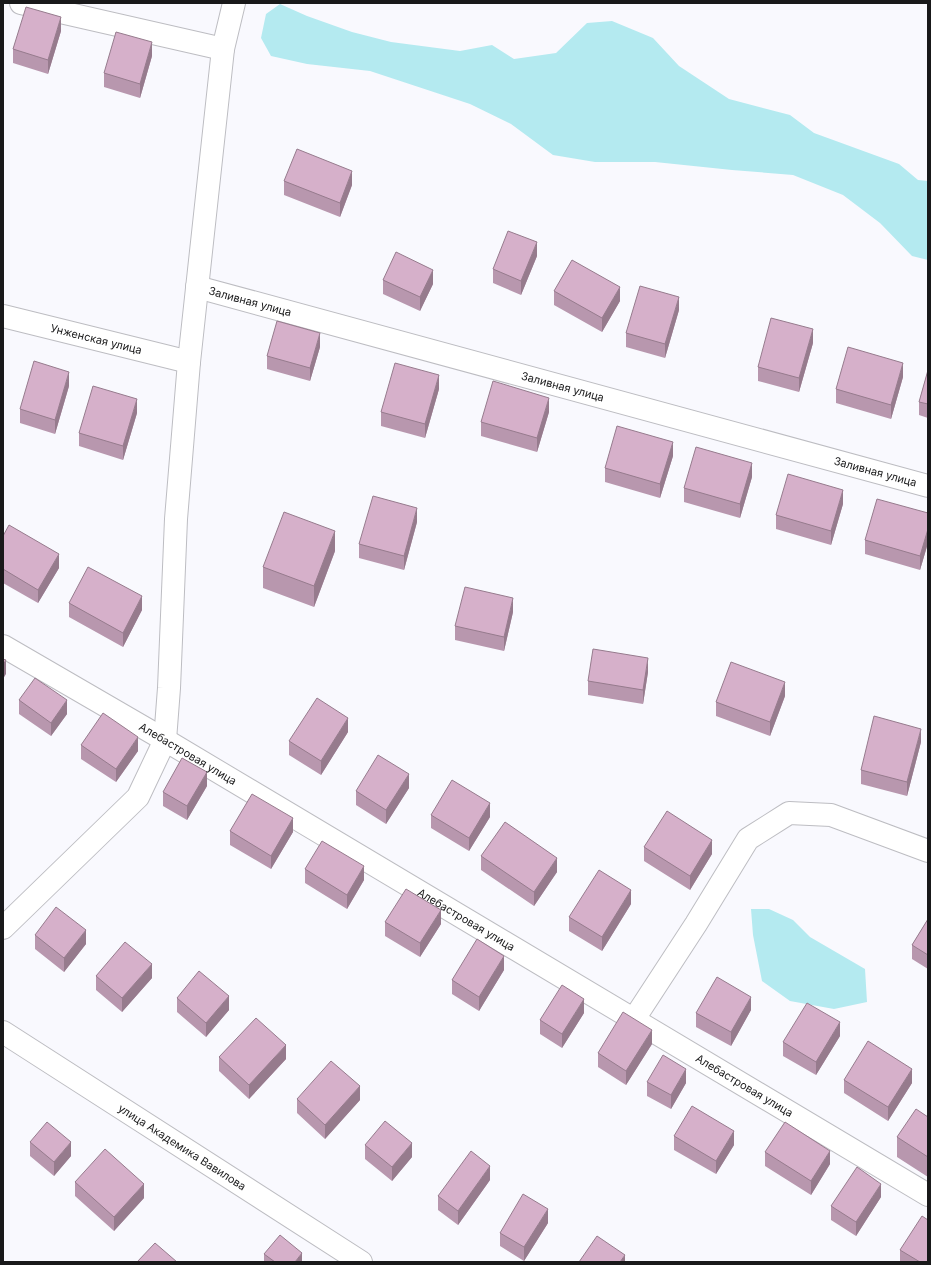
<svg xmlns="http://www.w3.org/2000/svg" width="931" height="1265" viewBox="0 0 931 1265" font-family="Inter,sans-serif">
<style>
.water{fill:#b4eaf0}
.lines{fill:none;stroke-linecap:round;stroke-linejoin:round}
.street-casing{stroke:#bdbdc2;stroke-width:24}
.street{stroke:#fff;stroke-width:22}
.wall{fill:#b897ae}
.shaded-wall{fill:#967b8d}
.building{fill:#d6b0ca;stroke:#967b8d}
.labels{text-anchor:middle;dominant-baseline:central;stroke-width:3.5;stroke-linejoin:round;paint-order:stroke}
.street-label{font-size:11px;fill:#19191a;stroke:#fff}
</style>
<rect width="100%" height="100%" fill="#f9f9fe"/>
<path class="water" d="M280 4 307 16 352 32 391 42 460 51 492 45 514 59 556 53 587 23 612 21 653 38 679 66 729 99 790 115 814 133 899 164 918 180 928 181V260L912 256 880 223 843 195 793 175 732 170 655 162H595L553 155 511 124 470 104 370 71 307 64 271 56 261 38 266 14Z
M751 909H769L793 920 810 937 865 969 867 1002 834 1009 790 1001 762 981 753 935Z"/>
<g class="lines">
<defs>
<g id="street">
<path d="M21 3 223 49"/>
<path id="s1" d="M197 287 928 486"/>
<path id="s2" d="M3 316 189 362"/>
<path id="s3" d="M3 646 165 740 928 1195"/>
<path d="M3 928 138 797 165 740 169 688 176 519 189 362 223 49 234 3"/>
<path d="M634 1019 696 924 748 839 789 813 831 815 928 851"/>
<path id="s4" d="M3 1032 361 1262"/>
</g>
</defs>
<use href="#street" class="street-casing"/>
<use href="#street" class="street"/>
</g>
<path class="wall" d="M61 31 48 74 13 63V49Z
M152 56 140 98 104 87V73Z
M284 181 352 185 340 217 284 195Z
M537 256 521 295 493 283V269Z
M383 280 433 284 420 311 383 294Z
M554 291 620 301 602 332 554 305Z
M679 310 665 358 626 347V333Z
M813 343 799 392 758 381V367Z
M320 347 310 381 267 369V356Z
M928 370V418L919 415V402Z
M903 377 891 419 836 403V389Z
M69 386 55 434 20 423V409Z
M439 389 425 438 381 426V412Z
M549 412 537 452 481 436V422Z
M137 413 123 460 79 446V433Z
M673 456 660 498 605 482V468Z
M752 477 740 518 684 502V488Z
M843 504 831 545 776 529V515Z
M928 513V543L920 570 865 554V540Z
M417 522 404 570 359 558V544Z
M3 536 59 568 38 603 3 583Z
M335 551 314 607 263 588V567Z
M69 603 142 610 123 647 69 617Z
M513 612 504 651 455 640V626Z
M648 672 643 704 588 695V681Z
M785 696 770 736 716 716V702Z
M19 700 67 714 51 736 19 714Z
M348 732 321 775 289 755V741Z
M921 742 907 796 861 784V770Z
M81 745 138 751 116 782 81 759Z
M207 786 187 820 163 806V792Z
M409 788 386 824 356 805V791Z
M431 815 490 817 469 851 431 828Z
M230 831 293 832 271 869 230 845Z
M644 847 712 854 690 890 644 861Z
M481 856 557 872 534 906 481 870Z
M305 869 364 880 347 909 305 883Z
M631 904 602 951 569 931V917Z
M928 919V969L912 959V945Z
M385 922 441 924 420 957 385 936Z
M35 935 86 944 64 972 35 949Z
M504 970 479 1011 452 994V980Z
M96 976 152 978 122 1012 96 990Z
M177 998 229 1010 206 1037 177 1012Z
M751 1010 731 1046 696 1027V1013Z
M584 1013 562 1048 540 1034V1020Z
M840 1036 816 1075 783 1056V1042Z
M652 1044 626 1085 598 1067V1053Z
M219 1057 286 1059 249 1099 219 1071Z
M844 1080 912 1083 888 1121 844 1093Z
M647 1082 686 1083 671 1109 647 1096Z
M297 1099 360 1100 325 1139 297 1113Z
M928 1117V1177L897 1157V1137Z
M674 1136 734 1145 716 1174 674 1150Z
M30 1142 71 1156 54 1176 30 1156Z
M365 1145 412 1157 392 1181 365 1159Z
M765 1152 830 1164 811 1195 765 1166Z
M490 1180 458 1225 438 1210V1196Z
M75 1182 144 1198 114 1231 75 1196Z
M881 1197 856 1236 831 1220V1206Z
M548 1223 524 1261 500 1246V1233Z
M900 1250 928 1262H900Z
M264 1254 302 1262H264Z"/>
<path class="shaded-wall" d="M61 17V31L48 74V60Z
M152 42V56L140 98V84Z
M352 171V185L340 217V203Z
M537 242V256L521 295V281Z
M433 270V284L420 311V297Z
M620 287V301L602 332V318Z
M679 297V310L665 358V344Z
M813 329V343L799 392V378Z
M320 333V347L310 381V368Z
M903 363V377L891 419V405Z
M69 372V386L55 434V420Z
M439 375V389L425 438V424Z
M549 398V412L537 452V438Z
M137 399V413L123 460V446Z
M673 442V456L660 498V484Z
M752 463V477L740 518V504Z
M843 490V504L831 545V531Z
M417 508V522L404 570V556Z
M928 529V543L920 570V556Z
M335 531V551L314 607V586Z
M59 554V568L38 603V590Z
M142 596V610L123 647V633Z
M513 598V612L504 651V637Z
M648 658V672L643 704V690Z
M6 660V674L3 679V665Z
M785 682V696L770 736V722Z
M67 700V714L51 736V723Z
M348 718V732L321 775V761Z
M921 729V742L907 796V782Z
M138 737V751L116 782V769Z
M207 772V786L187 820V806Z
M409 774V788L386 824V810Z
M490 803V817L469 851V838Z
M293 818V832L271 869V856Z
M712 840V854L690 890V876Z
M557 858V872L534 906V892Z
M364 866V880L347 909V895Z
M631 890V904L602 951V937Z
M441 910V924L420 957V943Z
M86 930V944L64 972V958Z
M504 956V970L479 1011V997Z
M152 964V978L122 1012V998Z
M229 996V1010L206 1037V1023Z
M751 997V1010L731 1046V1032Z
M584 999V1013L562 1048V1034Z
M840 1022V1036L816 1075V1062Z
M652 1030V1044L626 1085V1071Z
M286 1045V1059L249 1099V1085Z
M686 1069V1083L671 1109V1095Z
M912 1069V1083L888 1121V1107Z
M360 1086V1100L325 1139V1125Z
M734 1131V1145L716 1174V1161Z
M71 1142V1156L54 1176V1162Z
M412 1143V1157L392 1181V1167Z
M830 1151V1164L811 1195V1181Z
M490 1166V1180L458 1225V1211Z
M144 1184V1198L114 1231V1217Z
M881 1184V1197L856 1236V1222Z
M548 1209V1223L524 1261V1247Z
M302 1253V1262H295Z
M625 1255V1262H620Z"/>
<path class="building" d="M26 7 61 17 48 60 13 49Z
M116 32 152 42 140 84 104 73Z
M297 149 352 171 340 203 284 181Z
M508 231 537 242 521 281 493 269Z
M396 252 433 270 420 297 383 280Z
M572 260 620 287 602 318 554 291Z
M640 286 679 297 665 344 626 333Z
M771 318 813 329 799 378 758 367Z
M277 321 320 333 310 368 267 356Z
M848 347 903 363 891 405 836 389Z
M34 361 69 372 55 420 20 409Z
M395 363 439 375 425 424 381 412Z
M928 370V404L919 402Z
M493 381 549 398 537 438 481 422Z
M93 386 137 399 123 446 79 433Z
M617 426 673 442 660 484 605 468Z
M696 447 752 463 740 504 684 488Z
M788 474 843 490 831 531 776 515Z
M373 496 417 508 404 556 359 544Z
M877 499 928 513V529L920 556 865 540Z
M284 512 335 531 314 586 263 567Z
M9 525 59 554 38 590 3 569V536Z
M88 567 142 596 123 633 69 603Z
M465 587 513 598 504 637 455 626Z
M593 649 648 658 643 690 588 681Z
M3 659 6 660 3 665Z
M731 662 785 682 770 722 716 702Z
M35 678 67 700 51 723 19 700Z
M317 698 348 718 321 761 289 741Z
M103 713 138 737 116 769 81 745Z
M874 716 921 729 907 782 861 770Z
M378 755 409 774 386 810 356 791Z
M182 758 207 772 187 806 163 792Z
M452 780 490 803 469 838 431 815Z
M252 794 293 818 271 856 230 831Z
M667 811 712 840 690 876 644 847Z
M505 822 557 858 534 892 481 856Z
M322 841 364 866 347 895 305 869Z
M599 870 631 890 602 937 569 917Z
M406 889 441 910 420 943 385 922Z
M56 907 86 930 64 958 35 935Z
M928 919V955L912 945Z
M477 939 504 956 479 997 452 980Z
M125 942 152 964 122 998 96 976Z
M199 971 229 996 206 1023 177 998Z
M717 977 751 997 731 1032 696 1013Z
M562 985 584 999 562 1034 540 1020Z
M807 1003 840 1022 816 1062 783 1042Z
M623 1012 652 1030 626 1071 598 1053Z
M256 1018 286 1045 249 1085 219 1057Z
M868 1041 912 1069 888 1107 844 1080Z
M663 1055 686 1069 671 1095 647 1082Z
M331 1061 360 1086 325 1125 297 1099Z
M692 1106 734 1131 716 1161 674 1136Z
M916 1109 928 1117V1157L897 1137Z
M385 1121 412 1143 392 1167 365 1145Z
M47 1122 71 1142 54 1162 30 1142Z
M785 1122 830 1151 811 1181 765 1152Z
M105 1149 144 1184 114 1217 75 1182Z
M471 1151 490 1166 458 1211 438 1196Z
M857 1167 881 1184 856 1222 831 1206Z
M523 1194 548 1209 524 1247 500 1233Z
M922 1216 928 1220V1262H920L900 1250Z
M280 1235 302 1253 295 1262H275L264 1254Z
M597 1236 625 1255 620 1262H579Z
M155 1243 177 1262H137Z"/>
<g class="labels">
<g class="street-label">
<text stroke="none"><textPath href="#s1" startOffset="55">Заливная улица</textPath></text>
<text stroke="none"><textPath href="#s2" startOffset="96">Унженская улица</textPath></text>
<text stroke="none"><textPath href="#s1" startOffset="379">Заливная улица</textPath></text>
<text stroke="none"><textPath href="#s1" startOffset="703">Заливная улица</textPath></text>
<text stroke="none"><textPath href="#s3" startOffset="214">Алебастровая улица</textPath></text>
<text stroke="none"><textPath href="#s3" startOffset="538">Алебастровая улица</textPath></text>
<text stroke="none"><textPath href="#s3" startOffset="862">Алебастровая улица</textPath></text>
<text stroke="none"><textPath href="#s4" startOffset="213">улица Академика Вавилова</textPath></text>
</g>
</g>
<rect width="931" height="1265" fill="none" stroke="#19191a" stroke-width="8"/>
</svg>
